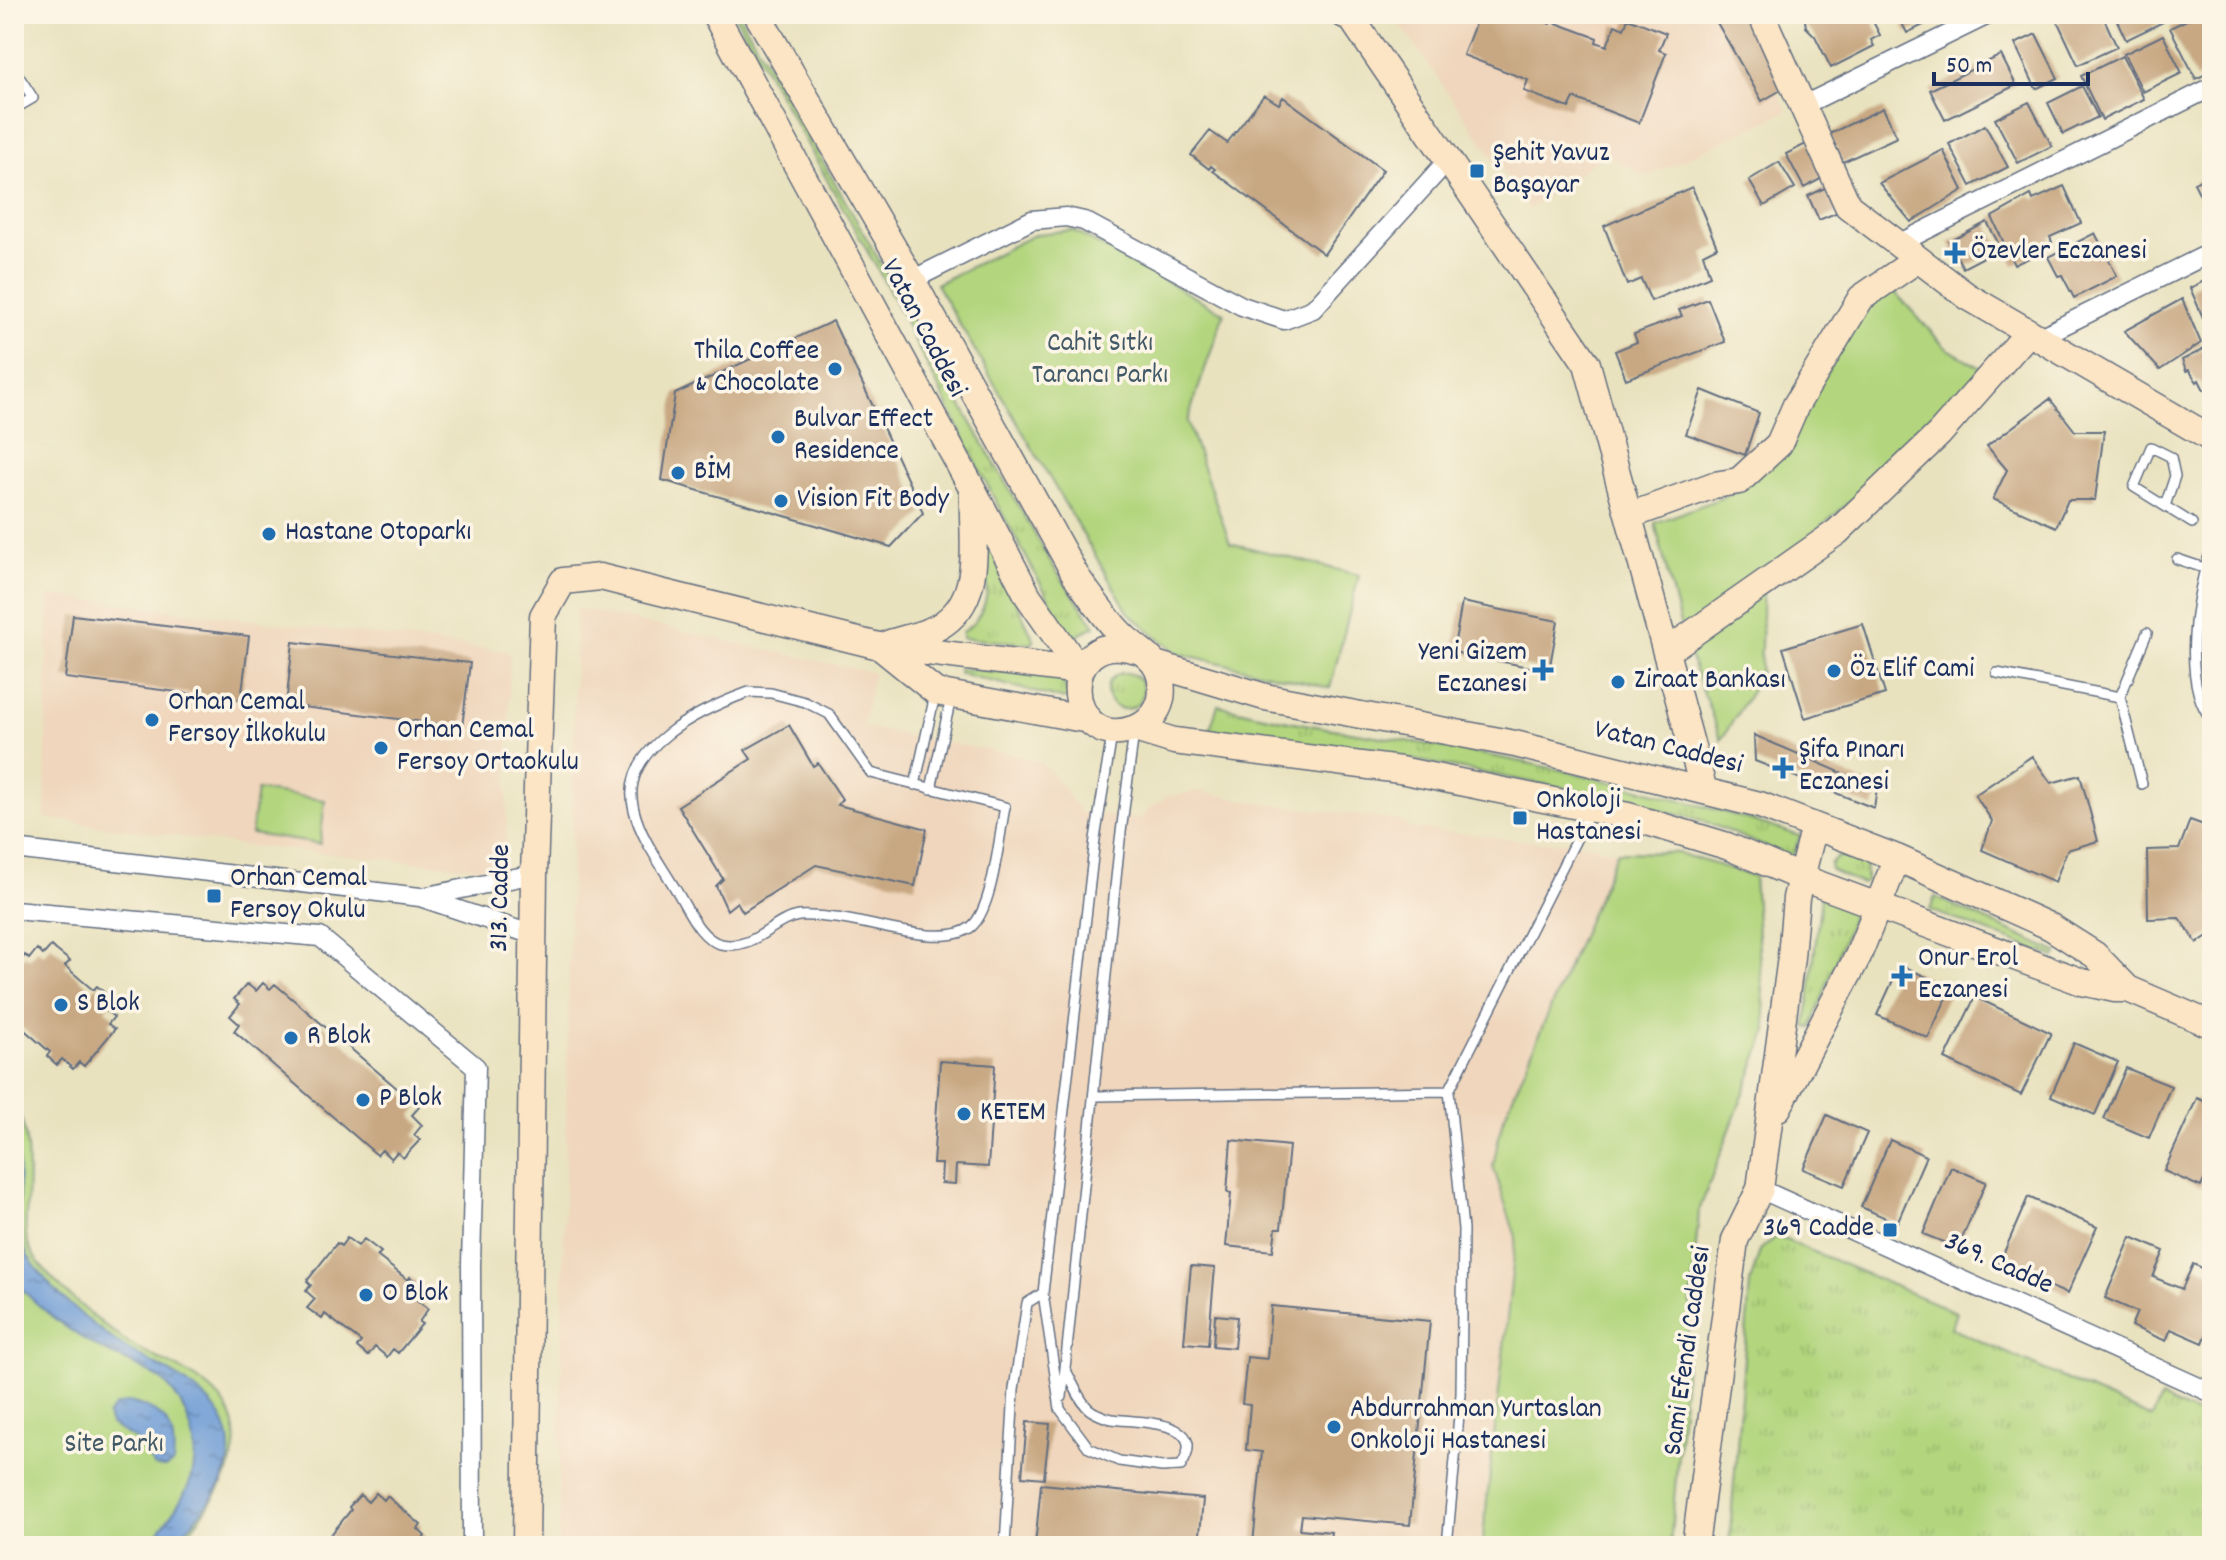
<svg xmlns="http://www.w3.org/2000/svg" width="2226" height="1560" viewBox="0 0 2226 1560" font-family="Dekko,sans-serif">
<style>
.built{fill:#efd6bc}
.grass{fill:url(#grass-tufts);stroke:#66826e;stroke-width:2}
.park{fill:#b2d57d;stroke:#66826e;stroke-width:2}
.water{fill:url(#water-ripples);stroke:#44669a;stroke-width:2}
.building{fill:#c8a883}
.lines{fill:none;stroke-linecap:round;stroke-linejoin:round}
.lane-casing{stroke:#636e80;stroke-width:12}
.street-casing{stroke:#636e80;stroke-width:21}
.secondary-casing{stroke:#636e80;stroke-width:29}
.lane{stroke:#fff;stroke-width:9}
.street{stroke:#fff;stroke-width:18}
.secondary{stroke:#fce5c4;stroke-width:26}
.poi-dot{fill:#1f6fb2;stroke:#fcf5e5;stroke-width:3}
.labels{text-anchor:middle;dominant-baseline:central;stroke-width:7;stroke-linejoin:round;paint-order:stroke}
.poi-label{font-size:28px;fill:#1b2f5e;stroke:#fcf5e5;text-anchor:start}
.street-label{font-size:28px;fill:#1b2f5e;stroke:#fcf5e5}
.park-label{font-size:28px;fill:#415866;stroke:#fcf5e5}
</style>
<defs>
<pattern id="grass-tufts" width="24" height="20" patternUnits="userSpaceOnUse" patternTransform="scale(2)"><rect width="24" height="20" fill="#b2d57d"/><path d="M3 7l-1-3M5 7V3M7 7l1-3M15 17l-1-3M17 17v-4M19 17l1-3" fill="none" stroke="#98b76e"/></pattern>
<pattern id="water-ripples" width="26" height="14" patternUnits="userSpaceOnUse" patternTransform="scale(2)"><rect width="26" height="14" fill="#6e9cd6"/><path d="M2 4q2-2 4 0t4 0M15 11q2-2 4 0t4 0" fill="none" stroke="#5a80b1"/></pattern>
</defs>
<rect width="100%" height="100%" fill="#fcf5e5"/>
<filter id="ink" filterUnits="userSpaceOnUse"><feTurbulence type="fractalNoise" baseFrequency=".0125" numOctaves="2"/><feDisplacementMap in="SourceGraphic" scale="16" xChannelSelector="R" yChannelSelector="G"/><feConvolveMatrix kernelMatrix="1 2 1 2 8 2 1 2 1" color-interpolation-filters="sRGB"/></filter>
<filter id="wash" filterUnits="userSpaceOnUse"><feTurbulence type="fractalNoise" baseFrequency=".006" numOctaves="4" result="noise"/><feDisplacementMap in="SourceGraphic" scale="32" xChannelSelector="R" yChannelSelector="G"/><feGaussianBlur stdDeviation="1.8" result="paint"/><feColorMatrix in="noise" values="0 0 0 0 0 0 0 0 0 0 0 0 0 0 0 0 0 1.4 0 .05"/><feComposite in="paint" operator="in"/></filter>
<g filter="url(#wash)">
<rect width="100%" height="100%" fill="#e9e2bf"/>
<path class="built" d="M1393 14H1739L1787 111 1647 176 1604 154 1529 209Z
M48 595 510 652 506 854 489 869 242 845 45 818Z
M576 608 873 673 863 727 1025 757 1041 763 1054 776 1081 813 1141 819 1147 810 1167 797 1199 791 1259 803 1401 821 1408 828 1540 842H1574L1617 852 1502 1122 1493 1166 1516 1237 1479 1546H558Z
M206 1530 225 1546H193Z"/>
<path class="grass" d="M734 14H739L1054 568 1095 626 1071 639 996 502 892 295Z
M984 531 1034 640 1032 644 962 638V632C999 609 985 568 984 531Z
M959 669 1059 674 1070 698 1062 699 959 673Z
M1107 691a18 18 0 1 1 36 0a18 18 0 1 1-36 0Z
M1218 705C1301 727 1385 736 1470 752 1581 772 1692 800 1800 836L1792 858 1701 820 1578 791 1420 761 1209 732Z
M1846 854 1860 861 1866 867V882L1862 884 1831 870 1830 864 1839 856Z
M1821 896 1855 908 1811 1028 1806 1027Z
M1935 897 2058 953 2055 957 1930 910Z
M1776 1236 1956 1312 1951 1328 2152 1418 2161 1398 2212 1421V1546H1729L1750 1283 1760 1250Z"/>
<path class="park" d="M1072 230 1224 313 1187 422 1230 543 1359 575 1330 688 1177 653 1129 613 936 284 1036 234Z
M1892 289 1945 347 1986 371 1904 455 1768 572 1763 585 1760 677 1721 740 1684 640 1655 523 1737 492 1808 404 1865 308Z
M257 790 325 800 320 844 251 834Z
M1617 852 1678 853 1754 876 1759 952 1767 1032 1699 1211 1670 1546H1482L1516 1237 1493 1166 1502 1122Z
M14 1103C31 1131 28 1171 27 1203 26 1223 22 1238 34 1256 51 1283 105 1328 132 1345 153 1358 176 1365 197 1379 274 1429 219 1496 177 1546H14Z"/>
<path class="water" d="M14 1130C24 1165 12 1230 28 1256 48 1288 89 1323 120 1344 161 1371 240 1397 229 1461 223 1492 192 1522 172 1546H148C163 1525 182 1504 191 1479 201 1446 189 1408 165 1383 154 1372 116 1357 101 1349 68 1331 39 1308 14 1281Z
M129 1402C165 1411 177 1425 173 1463L165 1468 155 1467 136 1440 110 1424 107 1416 115 1406Z"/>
<g id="blocks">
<path class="building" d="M1479 14H1541L1539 20 1550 24 1551 21 1597 38 1596 42 1607 46 1615 25 1624 29 1628 18 1666 33 1659 50 1666 53 1639 123 1574 98 1569 108 1524 91 1528 80 1463 55Z
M1712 14H1747L1788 86 1762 101Z
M1804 14H1869L1880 35 1871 40 1874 46 1831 68 1815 36 1806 27Z
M1897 14H1946L1907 33Z
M2060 14H2102L2117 47 2078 65 2055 16Z
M2114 14H2159L2163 22 2126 40Z
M2199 14H2209L2212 21V71L2196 79 2170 28Z
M2036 34 2058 78 2036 89 2015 44Z
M2163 35 2182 73 2143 92 2124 54Z
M2001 55 2016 85 1945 120 1930 90Z
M2122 56 2144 99 2102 120 2081 76Z
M2082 86 2098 117 2063 134 2048 103Z
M1264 95 1279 104 1283 97 1383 170 1324 254 1213 171 1215 169 1211 166 1209 169 1191 155 1210 131 1227 143Z
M2029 102 2052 146 2018 163 1995 119Z
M1883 108 1897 137 1843 162 1829 134Z
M1985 125 2008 167 1971 186 1949 144Z
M1810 142 1828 175 1804 188 1786 154Z
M1943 150 1963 190 1911 222 1879 183Z
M1779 162 1795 188 1764 206 1749 180Z
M2212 174V219L2194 183Z
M1831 185 1843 210 1819 220 1808 196Z
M2064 186 2081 223 2050 237 2052 242 2031 251 2033 256 2014 265 1992 217 2031 195 2033 200Z
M1692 187 1717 247 1703 254 1710 276 1651 301 1641 279 1627 285 1604 226Z
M1987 222 2001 248 1963 268 1949 242Z
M2095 233 2117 276 2074 298 2062 275 2058 276 2048 257Z
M2212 277V338L2190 288Z
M1708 299 1725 342 1626 379 1615 351 1637 342 1634 334 1682 316 1679 310Z
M2182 299 2201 343 2160 370 2124 331Z
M833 321 923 513 891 547 662 480 675 394Z
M2212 345V398L2207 389 2204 390 2199 380 2197 382 2189 370 2186 371 2182 360Z
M1702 390 1759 413 1745 455 1686 434Z
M2050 399 2075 431H2104L2095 500H2068L2056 527 1993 499 2007 470 1987 446Z
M1462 602 1558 621 1549 671 1453 652Z
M73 615 249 636 241 700 65 678Z
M1863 624 1885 694 1805 718 1783 648Z
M293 642 470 663 462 727 286 705Z
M789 725 813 766 818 763 842 799 838 805 927 829 915 886 816 865 743 912 737 902 727 910 716 886 723 879 678 806 751 759 745 750Z
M1754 735 1877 788 1874 808 1755 761Z
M2032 756 2051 783 2080 775 2098 841 2067 850 2055 882 1982 850 1992 821 1975 795Z
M2190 820 2212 828V933L2197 943 2179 918 2148 919 2147 850 2179 849Z
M51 946 70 961 65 966 93 990 97 986 113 1000 105 1010 114 1017 108 1024 115 1029 84 1066 79 1062 73 1069 62 1059 57 1065 47 1056 50 1052 14 1021V968L25 955 29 959 37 949 43 955Z
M1900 965 1951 988 1928 1038 1877 1015Z
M263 983 270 989 275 984 419 1107 412 1115 422 1125 414 1135 420 1140 403 1158 397 1152 391 1159 382 1150 377 1155 234 1031 239 1024 230 1016 240 1004 234 999 247 984 256 991Z
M1975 997 2051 1033 2021 1095 1945 1059Z
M2074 1043 2118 1062 2095 1115 2051 1096Z
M940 1061 995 1065 988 1167 956 1165 955 1184 941 1183 942 1164H933Z
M2126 1068 2171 1086 2149 1138 2104 1119Z
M2197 1098 2212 1105V1162L2201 1187 2164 1171Z
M1827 1115 1867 1133 1844 1186 1803 1169Z
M1231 1140 1289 1146 1281 1228H1276L1273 1251 1226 1246 1231 1193 1227 1192Z
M1890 1140 1926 1156 1897 1223 1861 1207Z
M1951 1167 1986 1182 1958 1248 1923 1234Z
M2028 1197 2097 1227 2067 1294 1999 1264Z
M2131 1237 2164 1251 2153 1277 2182 1289 2193 1264 2212 1272V1321L2203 1343 2171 1329 2166 1341 2131 1326 2137 1312 2105 1298Z
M347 1238 358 1246 364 1239 381 1252 377 1256 408 1280 410 1277 425 1289 417 1300 428 1309 419 1322 422 1324 398 1353 393 1349 387 1357 375 1347 368 1356 357 1347 361 1342 325 1314 322 1319 307 1308 315 1299 306 1291 311 1285 307 1281 337 1243 341 1246Z
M1191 1266 1215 1268 1208 1345 1184 1343Z
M1271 1306 1430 1321 1410 1525 1302 1515 1300 1529 1331 1532 1329 1546 1253 1544 1262 1452 1246 1450 1250 1405 1242 1404 1247 1357 1267 1359Z
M1215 1315 1237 1317 1234 1348 1213 1346Z
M1027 1422 1050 1424 1044 1478 1022 1476Z
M1041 1484 1203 1499 1199 1546H1035Z
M376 1493 384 1500 387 1496 421 1525 418 1529 425 1536 417 1546H316L322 1539 325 1542 351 1510 349 1507 360 1495 368 1502Z"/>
</g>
</g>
<g filter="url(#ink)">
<use href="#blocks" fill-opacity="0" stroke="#636e80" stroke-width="2"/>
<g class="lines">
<defs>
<path id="lane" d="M14 69 33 98 14 109
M2165 506 2175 476 2171 457 2151 447 2134 487 2192 523
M2212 548C2196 589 2180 684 2212 720
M2177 559 2204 568
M1997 673 2120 697
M749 692 771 693 805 702 829 714 871 773 1005 807C999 836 993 909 971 927 943 949 870 921 835 918 824 917 810 915 799 916 773 919 755 951 721 944 700 940 687 907 676 890 661 864 641 839 634 810 617 748 702 709 749 692Z
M2142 784 2120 697 2147 633
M915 785 935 695
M931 789 951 698
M1094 1096 1449 1091
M1066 1371C1073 1382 1079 1401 1089 1409 1094 1413 1106 1418 1112 1419 1138 1423 1211 1419 1181 1466L1162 1467 1119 1461 1089 1448 1060 1409 1043 1293 1095 839 1112 735
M1062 1397 1120 840 1134 732
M1005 1546 1014 1389 1027 1303 1043 1293
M1447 1546 1461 1394 1463 1229 1449 1091 1590 812"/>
<path id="street" d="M1804 105 1990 14
M1898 244 2212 87
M912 280 1032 220 1066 217 1084 221 1242 306 1284 320 1313 309 1448 160
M2038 338 2212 252
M14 849 420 897 533 935
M423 897 534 874
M14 910 320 937 476 1067 471 1264 472 1546
M1760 1189 2212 1393"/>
<path id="secondary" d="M715 14 973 490 1028 596 1080 671
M757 14 912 280 1076 576C1090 596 1104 617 1122 635 1132 645 1145 652 1154 663 1161 673 1163 687 1161 699 1158 713 1147 725 1133 729 1063 754 1054 625 1137 650
M1343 14 1352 19 1587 364 1704 791
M1761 14 1848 206 1967 296 2212 439
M1629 516 1714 485 1739 481 1779 444 1796 405 1861 298 1918 259
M890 643C905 638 924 635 938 627 986 600 971 540 973 494
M879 646 936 692 1089 720
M1666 652 1837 532 1939 434 2029 332
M1155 664 1265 697 1515 744 1760 805 1897 858 2051 927 2095 955 2128 989 2212 1025
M1135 729 1174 741 1400 770 1628 816 1727 846 1802 878 2082 982 2115 989H2128
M1778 1108 1858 956 1897 858
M526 1546 534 874 543 616 563 581 600 577 879 646 1080 671
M1695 1546 1735 1240 1760 1189 1791 957 1796 898 1814 826"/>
</defs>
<use href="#lane" class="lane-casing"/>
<use href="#street" class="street-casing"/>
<use href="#secondary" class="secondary-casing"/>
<use href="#lane" class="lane"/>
<use href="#street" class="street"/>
<use href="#secondary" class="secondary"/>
</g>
</g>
<g class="poi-dot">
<rect x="1469" y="163" width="16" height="16" rx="4"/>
<path d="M1951 241h8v8h8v8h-8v8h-8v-8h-8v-8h8z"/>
<circle cx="835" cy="369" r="8"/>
<circle cx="778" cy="437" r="8"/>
<circle cx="678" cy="473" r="8"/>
<circle cx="781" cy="501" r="8"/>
<circle cx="269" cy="534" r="8"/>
<path d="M1539 658h8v8h8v8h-8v8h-8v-8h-8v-8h8z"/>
<circle cx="1834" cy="671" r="8"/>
<circle cx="1618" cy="682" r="8"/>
<circle cx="152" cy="720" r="8"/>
<circle cx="381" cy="748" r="8"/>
<path d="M1779 756h8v8h8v8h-8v8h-8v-8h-8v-8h8z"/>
<rect x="1512" y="810" width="16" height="16" rx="4"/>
<rect x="206" y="888" width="16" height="16" rx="4"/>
<path d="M1898 964h8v8h8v8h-8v8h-8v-8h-8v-8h8z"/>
<circle cx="61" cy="1005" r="8"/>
<circle cx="291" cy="1038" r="8"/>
<circle cx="363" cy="1100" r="8"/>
<circle cx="964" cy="1114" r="8"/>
<rect x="1882" y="1222" width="16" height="16" rx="4"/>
<circle cx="366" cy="1295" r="8"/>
<circle cx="1334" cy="1427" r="8"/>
</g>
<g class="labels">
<g class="poi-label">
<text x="1493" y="155">Şehit Yavuz<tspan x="1493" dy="32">Başayar</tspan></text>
<text x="1971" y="253">Özevler Eczanesi</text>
<text x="819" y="353" text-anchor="end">Thila Coffee<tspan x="819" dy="32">&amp; Chocolate</tspan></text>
<text x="794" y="421">Bulvar Effect<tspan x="794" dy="32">Residence</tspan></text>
<text x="694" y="473">BİM</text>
<text x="797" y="501">Vision Fit Body</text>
<text x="285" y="534">Hastane Otoparkı</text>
<text x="1527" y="654" text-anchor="end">Yeni Gizem<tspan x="1527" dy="32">Eczanesi</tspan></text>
<text x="1850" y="671">Öz Elif Cami</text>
<text x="1634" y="682">Ziraat Bankası</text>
<text x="168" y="704">Orhan Cemal<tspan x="168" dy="32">Fersoy İlkokulu</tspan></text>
<text x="397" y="732">Orhan Cemal<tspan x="397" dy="32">Fersoy Ortaokulu</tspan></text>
<text x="1799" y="752">Şifa Pınarı<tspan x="1799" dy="32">Eczanesi</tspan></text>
<text x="1536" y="802">Onkoloji<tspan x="1536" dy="32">Hastanesi</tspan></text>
<text x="230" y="880">Orhan Cemal<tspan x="230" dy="32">Fersoy Okulu</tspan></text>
<text x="1918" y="960">Onur Erol<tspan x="1918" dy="32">Eczanesi</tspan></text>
<text x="77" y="1005">S Blok</text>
<text x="307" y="1038">R Blok</text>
<text x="379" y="1100">P Blok</text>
<text x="980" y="1114">KETEM</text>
<text x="1874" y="1230" text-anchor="end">369 Cadde</text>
<text x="382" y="1295">O Blok</text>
<text x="1350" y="1411">Abdurrahman Yurtaslan<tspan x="1350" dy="32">Onkoloji Hastanesi</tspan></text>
</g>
<g class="street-label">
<text transform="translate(922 329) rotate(62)">Vatan Caddesi</text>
<text transform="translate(1668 749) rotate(14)">Vatan Caddesi</text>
<text transform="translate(502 898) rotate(-89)">313. Cadde</text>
<text transform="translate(1998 1265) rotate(24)">369. Cadde</text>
<text transform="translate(1689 1351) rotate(-82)">Sami Efendi Caddesi</text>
</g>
<g class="park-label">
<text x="1100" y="345">Cahit Sıtkı<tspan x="1100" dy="32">Tarancı Parkı</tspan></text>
<text x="114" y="1446">Site Parkı</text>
</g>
</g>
<rect width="2226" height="1560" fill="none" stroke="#fcf5e5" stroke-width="48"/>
<path d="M1934 72v12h154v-12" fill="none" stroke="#1b2f5e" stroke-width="4"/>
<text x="1946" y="72" font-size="24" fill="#1b2f5e" stroke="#fcf5e5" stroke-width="6" paint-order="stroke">50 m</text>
</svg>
